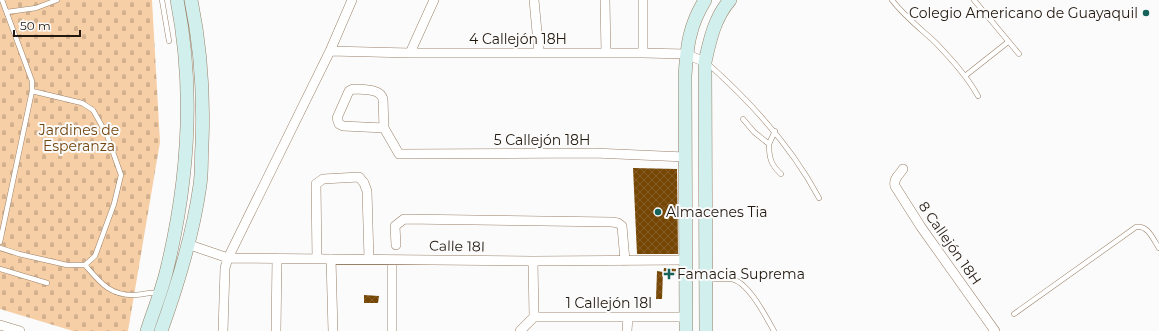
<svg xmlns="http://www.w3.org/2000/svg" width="1159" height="331" viewBox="0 0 1159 331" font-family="Montserrat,sans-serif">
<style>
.cemetery{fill:url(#cemetery-stones)}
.building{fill:url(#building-cross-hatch)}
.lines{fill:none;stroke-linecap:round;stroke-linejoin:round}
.lane-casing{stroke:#9a8168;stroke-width:5.5}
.street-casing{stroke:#9a8168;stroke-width:10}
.secondary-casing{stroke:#9a8168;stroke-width:14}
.lane{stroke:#fff;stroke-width:4.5}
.street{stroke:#fff;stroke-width:9}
.secondary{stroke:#d1efec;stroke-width:13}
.poi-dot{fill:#15625b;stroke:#fbfbfb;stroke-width:1.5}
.labels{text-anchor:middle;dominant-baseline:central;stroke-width:4;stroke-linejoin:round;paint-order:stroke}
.poi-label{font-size:14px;fill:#22180e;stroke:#fbfbfb;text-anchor:start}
.street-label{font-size:14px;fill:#22180e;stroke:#fbfbfb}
.park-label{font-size:14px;fill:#73470f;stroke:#fbfbfb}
</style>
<defs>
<pattern id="cemetery-stones" width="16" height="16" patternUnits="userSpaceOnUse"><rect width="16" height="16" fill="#f7cfa7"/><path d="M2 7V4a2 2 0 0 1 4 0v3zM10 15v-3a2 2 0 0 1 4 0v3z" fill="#d3b18f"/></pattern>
<pattern id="building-cross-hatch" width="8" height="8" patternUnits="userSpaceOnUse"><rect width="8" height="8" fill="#764604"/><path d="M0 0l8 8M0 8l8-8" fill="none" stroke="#845d28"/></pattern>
</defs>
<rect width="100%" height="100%" fill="#fbfbfb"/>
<path class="cemetery" d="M0 0H152L160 142 128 331H73L0 309Z"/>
<path class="building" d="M633 168 677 169 678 254H637Z
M664 268 676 269 675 276 663 275Z
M657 271 663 272 662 299H656Z
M364 295 379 296 378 303H364Z"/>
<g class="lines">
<defs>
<path id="lane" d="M162 0 169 41
M892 0C904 16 921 29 936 43 951 59 967 76 978 96
M974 0 1019 54
M7 12 36 8 57 0
M707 63C751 102 791 145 819 198
M965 76 1008 42
M743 119 754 132 769 144 775 131
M769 144C769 158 771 165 781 174
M0 242 32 91V81L2 0
M0 248 19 254 67 265H85L95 256 114 204 121 175 107 135 93 110 82 103 32 91
M85 265C100 282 109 295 133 295 141 295 149 292 158 293
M0 269 47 283
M706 279C714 280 723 278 731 279 748 281 766 317 774 331
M1014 314 1136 227C1148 225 1153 239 1159 248"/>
<path id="street" d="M534 0 539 53
M605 0 606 53
M330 51 410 53H643L686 54 705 62
M410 53 434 0
M643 53V0
M384 128 343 126 339 124 337 118 349 91 353 89C363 90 380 88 383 99L384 128 399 154 594 153 685 157
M903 169C899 175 893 179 895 186L921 227 995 331
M187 244 228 258 533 261 685 260
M396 245 395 226 404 219 612 222 618 223 622 226 625 261
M317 259 316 184 323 179 359 177 364 183 367 191 369 259
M331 259 333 331
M534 317H685
M0 325 20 331
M223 331 225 268 228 258 330 51 352 0
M276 331 277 258
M392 331V260
M520 331 534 317 533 261
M627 331 628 317"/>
<path id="secondary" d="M147 331C153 312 161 293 166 273 188 184 195 91 177 0
M161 331C178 284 193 235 200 185 202 172 201 158 202 145 204 96 201 48 191 0
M686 331 685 76C687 46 689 26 705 0
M706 331 705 62C710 39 715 17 730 0"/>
</defs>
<use href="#lane" class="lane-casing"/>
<use href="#street" class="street-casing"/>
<use href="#secondary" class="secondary-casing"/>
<use href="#lane" class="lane"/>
<use href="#street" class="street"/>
<use href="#secondary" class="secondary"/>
</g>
<g class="poi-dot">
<circle cx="1146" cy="13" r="4"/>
<circle cx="658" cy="212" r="4"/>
<path d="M667 268h4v4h4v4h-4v4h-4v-4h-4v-4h4z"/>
</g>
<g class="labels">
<g class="poi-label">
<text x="1138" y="13" text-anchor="end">Colegio Americano de Guayaquil</text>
<text x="666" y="212">Almacenes Tia</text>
<text x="677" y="274">Famacia Suprema</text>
</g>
<g class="street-label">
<text x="518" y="39">4 Callejón 18H</text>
<text x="542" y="140">5 Callejón 18H</text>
<text transform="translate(950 243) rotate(55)">8 Callejón 18H</text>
<text transform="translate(457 246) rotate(1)">Calle 18I</text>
<text x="609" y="303">1 Callejón 18I</text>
</g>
<g class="park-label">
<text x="79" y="130">Jardines de<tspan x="79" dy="16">Esperanza</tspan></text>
</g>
</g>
<path d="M14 30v6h66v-6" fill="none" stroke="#22180e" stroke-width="2"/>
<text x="20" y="30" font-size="12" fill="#22180e" stroke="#fbfbfb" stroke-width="3" paint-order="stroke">50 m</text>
</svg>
